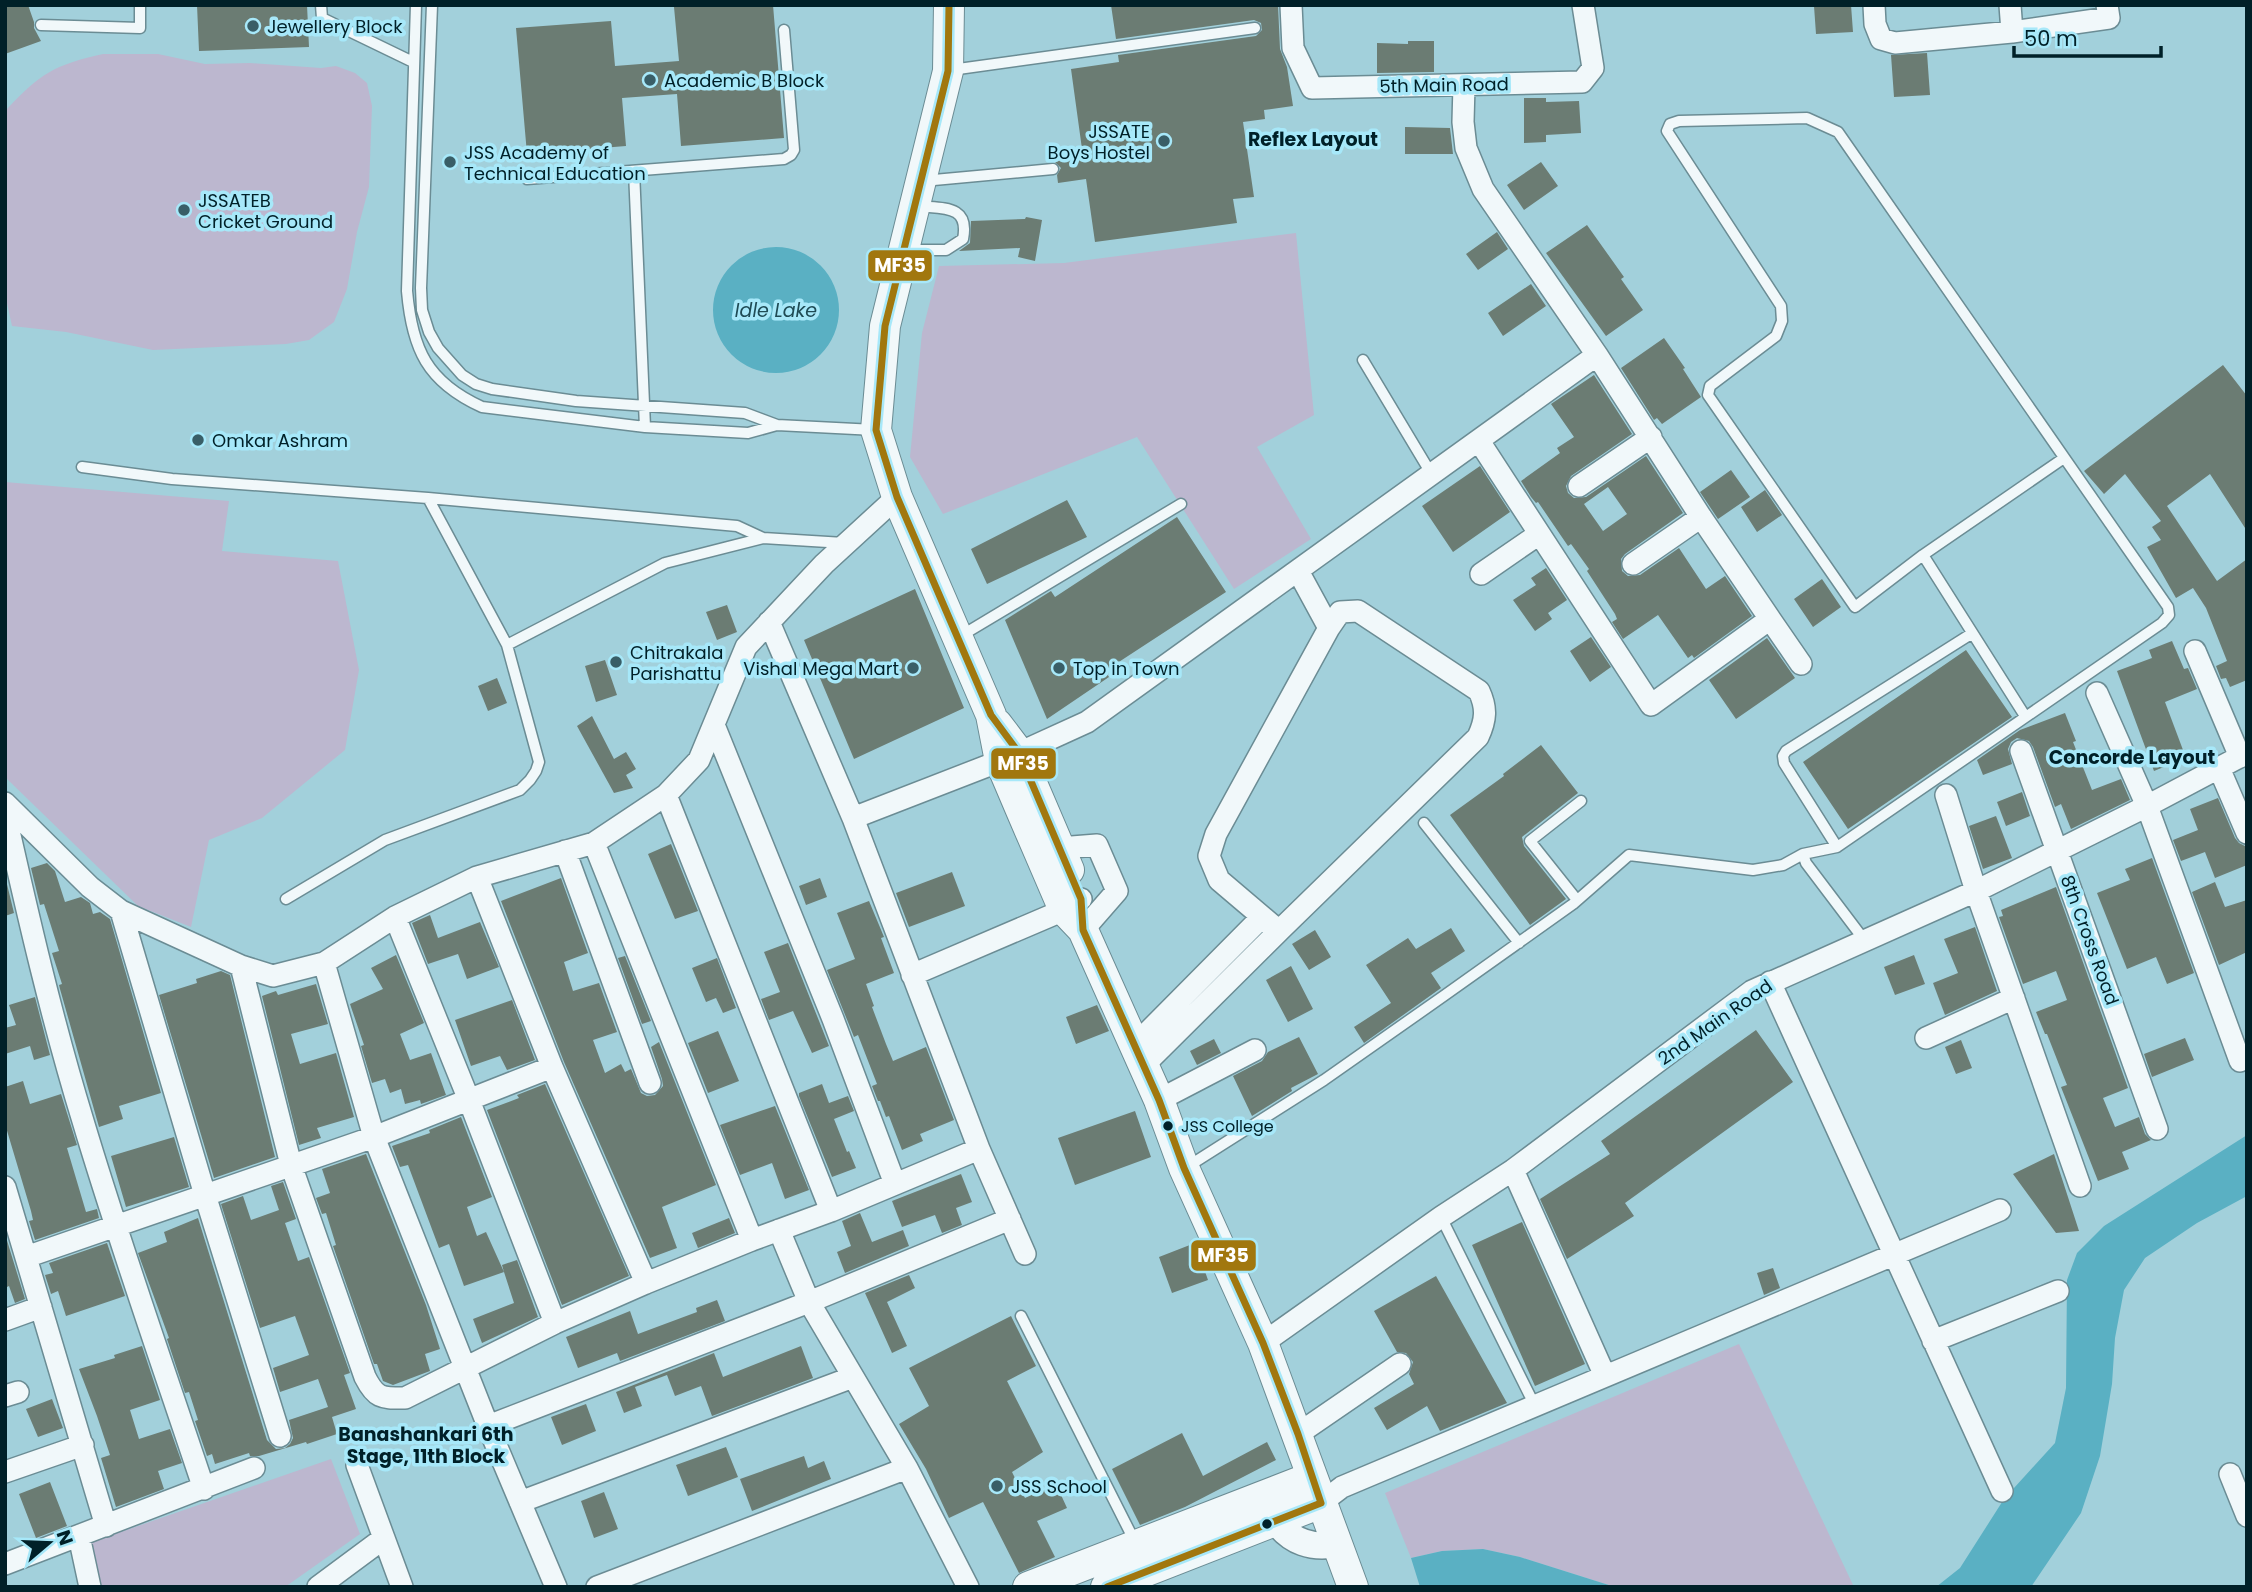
<svg xmlns="http://www.w3.org/2000/svg" width="2252" height="1592" viewBox="0 0 2252 1592" font-family="Poppins,sans-serif">
<style>
.green{fill:#bcb7cf}
.water{fill:#5ab0c3}
.building{fill:#6b7c73;fill-rule:evenodd}
.lines{fill:none;stroke-linecap:round;stroke-linejoin:round}
.service-casing{stroke:#6b8c94;stroke-width:13}
.minor-casing{stroke:#6b8c94;stroke-width:24}
.tertiary-casing{stroke:#6b8c94;stroke-width:29}
.secondary-casing{stroke:#6b8c94;stroke-width:32}
.service{stroke:#f1f8fa;stroke-width:10}
.minor{stroke:#f1f8fa;stroke-width:21}
.tertiary{stroke:#f1f8fa;stroke-width:26}
.secondary{stroke:#f1f8fa;stroke-width:30}
.bus-1-casing{stroke:#a7e8f9;stroke-width:12}
.bus-1{stroke:#a1770e;stroke-width:7}
.poi-dot{fill:#395e67;stroke:#a7e8f9;stroke-width:2.5}
.bus-dot{fill:#002028;stroke:#a7e8f9;stroke-width:2.5}
.labels{text-anchor:middle;dominant-baseline:central;stroke-width:7;stroke-linejoin:round;paint-order:stroke}
.bus-label{font-size:16px;fill:#002028;stroke:#a7e8f9;text-anchor:start}
.poi-label{font-size:18px;fill:#002028;stroke:#a7e8f9;text-anchor:start}
.street-label{font-size:18px;fill:#002028;stroke:#a7e8f9}
.neighbourhood-label{font-size:19px;font-weight:bold;fill:#002028;stroke:#a7e8f9}
.water-label{font-size:19px;font-style:italic;fill:#1f4b55;stroke:#a7e8f9}
.line-badge{stroke:#a7e8f9;stroke-width:2.5}
.badge-label{font-size:19px;text-anchor:middle;font-weight:bold;fill:#fff}
</style>
<rect width="100%" height="100%" fill="#a2d0db"/>
<path class="green" d="M103 54H158L205 64 250 63 321 68 336 66 355 73 367 83 372 106 369 187 357 232 347 289 334 322 309 340 286 344 153 350 66 332 12 326 5 294 7 109C41 73 54 65 103 54Z
M1296 233 1314 415 1257 447 1311 539 1234 589 1137 437 943 514 910 457 922 333 939 266 1064 263Z
M5 482 229 501 222 551 338 561 359 670 345 750 262 818 209 840 191 927 138 906 5 777Z
M1739 1344 1854 1587H1615L1520 1557 1483 1549 1442 1551 1411 1558 1385 1493Z
M331 1459 360 1534 285 1587H98L89 1543Z"/>
<path class="water" d="M713 310a63 63 0 1 1 126 0a63 63 0 1 1-126 0Z
M2247 1135V1196L2197 1223 2145 1258 2124 1290 2115 1338 2112 1384 2100 1456 2081 1513 2031 1587H1936L1960 1568 2004 1499 2055 1443 2066 1388 2067 1280 2077 1253 2104 1226Z
M1483 1549 1520 1557 1615 1587H1420L1411 1558 1442 1551Z"/>
<path class="building" d="M5 5H28L34 22V28L41 41 5 54Z
M197 5H307L309 47 199 51Z
M703 5H773L784 138 681 146 677 94 622 98 626 146 527 154 516 28 611 21 615 66 679 61 674 7Z
M1111 5H1278L1280 49 1287 67 1293 106 1264 110 1265 119 1243 122 1254 197 1233 199 1237 223 1095 242 1086 179 1058 183 1057 175 1061 168 1055 162 1054 153 1082 149 1071 69 1119 62 1118 55 1256 36 1262 30 1261 23 1254 20 1116 39Z
M1851 5 1853 32 1816 34 1814 6Z
M1408 41H1434V72L1377 73V43L1408 44Z
M1927 53 1930 95 1894 97 1891 55Z
M1524 98H1546V102L1579 101 1581 133 1546 135V142L1524 143Z
M1405 127 1450 128 1453 154H1405Z
M1541 162 1558 186 1524 210 1507 185Z
M1026 217 1042 220 1035 261 1018 257 1020 248 959 251 970 243 971 221 1025 219Z
M1587 225 1624 277 1621 279 1643 310 1606 336 1546 253Z
M1497 232 1508 249 1478 270 1466 254Z
M1531 284 1546 306 1503 336 1488 313Z
M1664 338 1685 368 1683 369 1701 397 1662 424 1657 418 1654 420 1621 368Z
M2223 365 2247 396V531L2210 474 2167 506 2217 581 2247 559V680L2230 687 2226 678 2221 679 2216 666 2227 661 2206 608 2193 588 2176 598 2147 547 2161 540 2152 527 2161 521 2125 474 2104 494 2084 471Z
M1594 375 1632 434 1571 476 1566 486 1568 493 1574 498 1586 497 1646 456 1683 513 1625 554 1621 559 1622 571 1628 576 1640 575 1679 548 1706 589 1725 576 1752 616 1694 658 1692 655 1688 658 1658 615 1623 639 1612 622 1617 619 1615 614 1587 571 1589 569 1571 544 1568 546 1538 502 1536 503 1531 497 1521 481 1560 453 1557 448 1574 437 1551 404ZM1608 487 1627 514 1603 531 1584 504Z
M1480 466 1510 512 1453 552 1422 506Z
M1731 470 1750 497 1718 519 1700 492Z
M1765 490 1782 515 1757 532 1741 507Z
M1067 500 1087 537 987 584 971 549Z
M1177 517 1226 592 1105 671 1109 677 1047 719 1005 620 1051 591 1055 597Z
M1546 568 1567 600 1548 613 1552 619 1535 631 1513 600 1536 585 1531 578Z
M1822 579 1841 607 1813 627 1794 599Z
M915 589 964 708 854 759 804 640Z
M727 605 737 632 717 640 706 612Z
M1591 637 1611 667 1590 682 1570 651Z
M1767 638 1795 678 1736 719 1709 680Z
M2172 641 2184 669 2188 668 2197 689 2165 702 2186 758 2154 771 2117 671 2152 658 2149 650Z
M1966 650 2012 717 1848 829 1803 762Z
M605 660 617 695 596 702 585 666Z
M497 678 507 703 488 711 478 686Z
M2065 713 2076 741 2073 742 2092 790 2121 779 2130 800 2071 829 2061 804 2055 807 2033 747 2029 741 2017 738 2011 742 2008 749 2012 764 1983 775 1977 760 2020 730Z
M592 716 614 759 626 752 636 769 626 775 633 788 614 793 577 726Z
M1541 745 1578 793 1522 837 1524 846 1566 899 1530 925 1450 815 1504 776 1503 774Z
M2022 792 2030 816 2006 826 1997 802Z
M2218 798 2235 838 2239 843 2245 846 2247 865 2215 878 2205 852 2181 861 2173 840 2198 830 2190 809Z
M1996 816 2012 858 1983 869 1969 826Z
M671 844 698 911 675 919 648 854Z
M2152 858 2194 973 2167 984 2156 957 2127 969 2097 893 2130 880 2125 869Z
M47 863 55 871 65 902 81 897 90 903 93 914 100 912 110 919 161 1093 119 1106 123 1119 99 1127 60 989 59 985 62 984 52 953 59 951 44 904 40 905 31 868Z
M952 872 965 906 909 927 896 893Z
M5 876 14 913 5 916Z
M561 878 588 953 564 962 573 991 599 983 617 1032 593 1040 605 1073 621 1064 625 1072 631 1069 641 1093 647 1096 655 1095 663 1086 662 1079 651 1047 659 1042 716 1185 662 1207 677 1248 650 1258 564 1062 501 901Z
M820 878 827 897 806 905 799 886Z
M2215 882 2225 907 2247 900V952L2219 965 2192 892Z
M2056 887 2128 1088 2103 1098 2115 1127 2139 1117 2145 1134 2151 1140 2122 1152 2129 1169 2098 1181 2061 1087 2067 1085 2047 1034H2045L2036 1012 2067 1000 2056 971 2023 984 1999 917 2003 916 2001 910Z
M869 901 884 937 881 938 894 973 866 984 874 1006 872 1007 886 1044 893 1061 926 1047 954 1120 920 1134 923 1141 902 1150 889 1116 886 1117 880 1101H878L872 1086 877 1084 858 1035 854 1037 827 970 855 959 837 913Z
M430 915 438 938 480 922 499 967 467 979 458 954 428 964 412 923Z
M1975 927 1997 991 1945 1015 1933 983 1958 973 1944 939Z
M1451 928 1465 951 1431 973 1441 988 1364 1043 1354 1027 1391 1003 1366 965 1408 938 1416 949Z
M1315 930 1331 957 1309 970 1292 944Z
M788 943 829 1046 812 1053 793 1011 769 1020 761 999 780 992 764 952Z
M396 955 424 1023 400 1034 410 1060 431 1053 446 1095 421 1104 420 1100 405 1104 401 1089 390 1093 385 1079 372 1083 361 1046 364 1045 350 1004 383 989 371 968Z
M1914 955 1925 984 1895 995 1884 967Z
M625 956 651 1021 642 1024 618 958Z
M717 958 736 1008 723 1013 716 998 706 1002 692 968Z
M1291 966 1313 1009 1288 1022 1266 980Z
M221 971 230 975 275 1157 214 1178 159 995 197 983 196 979Z
M316 984 328 1024 291 1034 300 1064 336 1053 354 1117 317 1128 321 1138 299 1145 262 996 276 991 278 995Z
M35 997 50 1055 34 1060 30 1046 5 1054V1028L16 1025 9 1005Z
M512 1000 535 1060 507 1070 500 1056 471 1066 455 1020Z
M1097 1005 1109 1031 1076 1044 1066 1017Z
M1756 1030 1793 1082 1625 1203 1634 1216 1567 1259 1540 1199 1610 1154 1601 1141Z
M718 1031 739 1081 708 1093 688 1043Z
M1299 1037 1318 1074 1291 1088 1292 1091 1252 1116 1233 1076 1262 1061 1268 1052Z
M2185 1038 2194 1060 2152 1077 2144 1054Z
M1214 1039 1221 1053 1197 1065 1190 1051Z
M1961 1040 1972 1068 1956 1074 1945 1047Z
M23 1081 30 1104 61 1094 77 1145 67 1148 86 1212 97 1209 99 1218 35 1240 29 1221 33 1220 31 1211 5 1124V1087Z
M545 1084 629 1276 562 1305 487 1110 519 1098 517 1095Z
M822 1084 829 1103 848 1096 854 1111 834 1119 847 1152 849 1151 856 1168 832 1177 799 1096V1093Z
M775 1106 809 1190 785 1199 772 1163 740 1175 720 1125Z
M1135 1111 1151 1157 1075 1185 1058 1138Z
M461 1117 492 1197 467 1207 477 1236 486 1232 504 1272 502 1265 517 1260 538 1317 482 1343 473 1319 514 1303 504 1272 464 1286 449 1244 439 1248 408 1165 400 1167 392 1146 430 1133 429 1130Z
M174 1137 189 1187 126 1207 111 1156Z
M366 1154 426 1305 440 1349 425 1354 430 1371 393 1385 383 1381 377 1364H374L333 1246 336 1245 326 1213 322 1214 316 1198 330 1193 322 1169Z
M2054 1154 2079 1231 2056 1233 2013 1174Z
M961 1174 972 1202 956 1208 962 1225 942 1233 935 1215 902 1227 892 1201Z
M283 1182 296 1219 285 1223 298 1261 309 1257 350 1373 344 1375 356 1409 332 1417 337 1434 307 1444 306 1442 259 1456H250L249 1453 215 1464 212 1454 207 1456 195 1421 198 1420 189 1392 185 1393 167 1339 169 1338 138 1253 167 1242 164 1232 198 1218 267 1440 276 1449 285 1448 290 1444 293 1438 289 1420 328 1407 318 1379 280 1392 273 1368 309 1355 295 1316 260 1328 221 1204 243 1196 251 1220 279 1210 271 1186Z
M860 1213 872 1242 903 1230 909 1246 845 1273 837 1252 851 1246 842 1221Z
M729 1218 735 1233 698 1248 692 1233Z
M1522 1222 1585 1364 1535 1386 1472 1245Z
M5 1234 25 1299 15 1303 9 1286 5 1288Z
M107 1243 125 1296 66 1316 58 1291 51 1294 45 1275 53 1273 49 1263Z
M1195 1243 1208 1280 1172 1293 1159 1257Z
M1773 1268 1780 1288 1764 1295 1757 1273Z
M909 1275 915 1288 887 1302 907 1346 892 1353 865 1293Z
M1436 1276 1507 1403 1440 1431 1427 1406 1387 1430 1374 1408 1414 1384 1409 1374 1413 1362 1406 1353 1397 1352 1374 1311Z
M717 1300 725 1321 620 1361 617 1353 578 1368 566 1337 630 1311 638 1334 697 1312 696 1308Z
M1011 1316 1036 1366 1007 1381 1043 1452 1012 1472 1025 1498 1056 1484 1067 1508 1037 1521 1055 1557 1019 1573 983 1502 949 1518 926 1469 899 1424 929 1406 909 1368Z
M142 1346 160 1400 130 1410 139 1439 170 1429 182 1463 158 1471 164 1489 116 1507 101 1458 110 1455 97 1416 79 1369 115 1358 114 1355Z
M801 1346 813 1378 712 1416 701 1386 675 1396 667 1375 635 1387 642 1406 624 1413 616 1392 714 1353 723 1377Z
M52 1399 63 1428 38 1437 26 1409Z
M586 1404 596 1431 562 1445 551 1417Z
M1182 1433 1203 1476 1267 1442 1276 1460 1185 1507 1140 1525 1112 1469Z
M726 1447 738 1477 688 1496 676 1465Z
M804 1456 808 1468 824 1461 831 1479 752 1511 740 1479Z
M50 1482 67 1526 36 1538 19 1494Z
M604 1492 618 1529 594 1538 581 1501Z"/>
<g class="lines">
<defs>
<path id="service" d="M321 5 322 18 413 62
M416 5 407 291C412 349 427 382 482 407L645 427 748 433 777 425
M432 5 421 288 422 310 429 332 438 348 462 375 476 384 492 389 576 401 745 413 777 425 875 430
M41 25 140 28V5
M951 70 1255 28
M634 171 645 427
M527 179 784 159 791 155 794 150 784 30
M923 181 1053 169
M905 250H946L963 239C970 204 942 209 917 206
M1363 360 1432 475
M82 467 172 479 428 498
M1923 555 2064 458
M959 637 1181 504
M507 645 665 563 763 538
M1424 823 1519 943
M1837 847 1784 763 1783 756 1786 751 1971 634
M286 899 385 840 520 790 530 780 536 771 539 762 507 645 428 498 737 526 763 538 844 543
M1577 900 1530 841 1581 801
M1865 941 1806 863 1803 854 1837 847 2162 623 2169 615 2168 607 1838 132 1807 118 1679 121 1670 124 1667 131 1781 306 1782 321 1776 336 1710 386 1708 395 1855 607 1923 555 2025 716
M1187 1167 1324 1080 1445 995 1573 904 1629 855 1753 870 1783 865 1803 854
M1441 1217 1534 1404
M1021 1316 1135 1542"/>
<path id="minor" d="M1291 5 1293 48 1312 88 1582 82 1593 68 1583 5
M1874 5 1875 24 1881 39 1895 43 2012 32 2109 18 2107 5
M2010 5 2012 32
M1479 441 1651 705 1770 619 1701 517 1597 355
M1579 486 1651 437
M1633 564 1701 517
M1298 571 1329 628 1340 612 1358 611 1479 691C1487 708 1486 720 1478 737L1279 931 1219 880 1209 856 1216 834 1329 628
M1481 574 1539 534
M1770 619 1801 664
M769 622 853 818 979 1149 1025 1254
M2195 651 2240 757
M2097 693 2147 806 2240 1061
M714 725 833 1019 895 1184
M2021 751 2157 1129
M1019 753 1087 722 1597 355 1483 189 1466 148 1463 122 1464 85
M2219 768 2247 833
M666 795 831 1211
M1946 795 1976 891 2080 1186
M5 803 90 887 121 911 241 966 273 976 324 963 395 917 477 877 594 843 666 795 699 760 746 647 824 564 897 497
M5 813C28 916 52 1020 83 1121 120 1245 163 1366 204 1489
M853 818 1000 761
M594 843 752 1240
M1059 848 1097 845 1117 891 1083 930
M565 851 650 1083
M477 877 552 1067 646 1283
M121 911 205 1195 280 1436
M395 917 469 1100 555 1323
M324 963 374 1137 488 1426 556 1587
M241 966 291 1165 365 1377C376 1399 382 1398 405 1398L555 1323 646 1283 752 1240 831 1211 979 1149
M912 975 1064 910 1081 899
M1770 982 2002 1491
M1926 1038 2014 998
M1134 1046 1262 917
M1143 1066 1279 931
M1159 1100 1255 1050
M1513 1170 1605 1376
M5 1187 106 1526
M779 1230 809 1302 907 1468 968 1587
M26 1257 374 1137 552 1067
M5 1320 41 1307
M1933 1341 2058 1291
M1263 1343 1441 1217 1513 1170 1752 991 1976 891 2147 806 2247 753
M5 1396 18 1392
M488 1426 809 1302 1010 1219
M1298 1434 1400 1364
M357 1465 402 1587
M5 1472 83 1445
M2230 1474 2247 1516
M520 1502 853 1377
M1321 1503 1342 1487C1561 1393 1781 1303 2000 1210
M79 1536 90 1587
M5 1564 254 1468
M318 1587 384 1538
M597 1587 907 1468"/>
<path id="tertiary" d="M1276 1521C1291 1542 1312 1549 1337 1544"/>
<path id="secondary" d="M949 5 948 71 885 326 876 430 897 497 991 715 1000 761 1020 808 1064 910 1083 930 1159 1100 1184 1168 1263 1343 1353 1587
M997 724 1019 753 1069 870
M1028 1587 1312 1477
M1106 1587 1321 1503"/>
</defs>
<use href="#service" class="service-casing"/>
<use href="#minor" class="minor-casing"/>
<use href="#tertiary" class="tertiary-casing"/>
<use href="#secondary" class="secondary-casing"/>
<use href="#service" class="service"/>
<use href="#minor" class="minor"/>
<use href="#tertiary" class="tertiary"/>
<use href="#secondary" class="secondary"/>
<defs>
<path id="bus-1" d="M949 5 948 71 885 326 876 430 897 497 991 715 1019 753 1081 899 1083 930 1159 1100 1184 1168 1263 1343 1298 1434 1321 1503
M1107 1587 1321 1503"/>
</defs>
<use href="#bus-1" class="bus-1-casing"/>
<use href="#bus-1" class="bus-1"/>
</g>
<g class="poi-dot">
<circle cx="253" cy="26" r="7"/>
<circle cx="650" cy="80" r="7"/>
<circle cx="1164" cy="141" r="7"/>
<circle cx="450" cy="162" r="7"/>
<circle cx="184" cy="210" r="7"/>
<circle cx="198" cy="440" r="7"/>
<circle cx="616" cy="662" r="7"/>
<circle cx="913" cy="668" r="7"/>
<circle cx="1059" cy="668" r="7"/>
<circle cx="997" cy="1486" r="7"/>
</g>
<g class="bus-dot">
<circle cx="1168" cy="1126" r="6"/>
<circle cx="1267" cy="1524" r="6"/>
</g>
<g class="labels">
<g class="bus-label">
<text x="1181" y="1126">JSS College</text>
</g>
<g class="poi-label">
<text x="267" y="26">Jewellery Block</text>
<text x="664" y="80">Academic B Block</text>
<text x="1150" y="131" text-anchor="end">JSSATE<tspan x="1150" dy="21">Boys Hostel</tspan></text>
<text x="464" y="152">JSS Academy of<tspan x="464" dy="21">Technical Education</tspan></text>
<text x="198" y="200">JSSATEB<tspan x="198" dy="21">Cricket Ground</tspan></text>
<text x="212" y="440">Omkar Ashram</text>
<text x="630" y="652">Chitrakala<tspan x="630" dy="21">Parishattu</tspan></text>
<text x="899" y="668" text-anchor="end">Vishal Mega Mart</text>
<text x="1073" y="668">Top in Town</text>
<text x="1011" y="1486">JSS School</text>
</g>
<g class="street-label">
<text transform="translate(1444 85) rotate(-1)">5th Main Road</text>
<text transform="translate(2090 940) rotate(70)">8th Cross Road</text>
<text transform="translate(1715 1022) rotate(-35)">2nd Main Road</text>
</g>
<g class="neighbourhood-label">
<text x="1313" y="139">Reflex Layout</text>
<text x="2132" y="757">Concorde Layout</text>
<text x="426" y="1434">Banashankari 6th<tspan x="426" dy="22">Stage, 11th Block</tspan></text>
</g>
<g class="water-label">
<text x="776" y="310">Idle Lake</text>
</g>
</g>
<g class="line-badge">
<rect x="867" y="249" width="66" height="33" rx="7" fill="#a1770e"/>
<rect x="990" y="747" width="67" height="33" rx="7" fill="#a1770e"/>
<rect x="1190" y="1239" width="67" height="33" rx="7" fill="#a1770e"/>
</g>
<g class="badge-label">
<text x="900" y="272">MF35</text>
<text x="1023" y="770">MF35</text>
<text x="1223" y="1262">MF35</text>
</g>
<rect width="2252" height="1592" fill="none" stroke="#002028" stroke-width="14"/>
<g transform="translate(49 1543) rotate(71)" stroke="#a7e8f9" stroke-width="5" paint-order="stroke">
<path d="M0-5L12 26L0 18L-12 26Z" fill="#002028"/>
<text y="-10" font-size="19" font-weight="bold" text-anchor="middle" fill="#002028">N</text>
</g>
<path d="M2014 46v10h147v-10" fill="none" stroke="#002028" stroke-width="3.5"/>
<text x="2024" y="46" font-size="21" fill="#002028" stroke="#a7e8f9" stroke-width="5" paint-order="stroke">50 m</text>
</svg>
